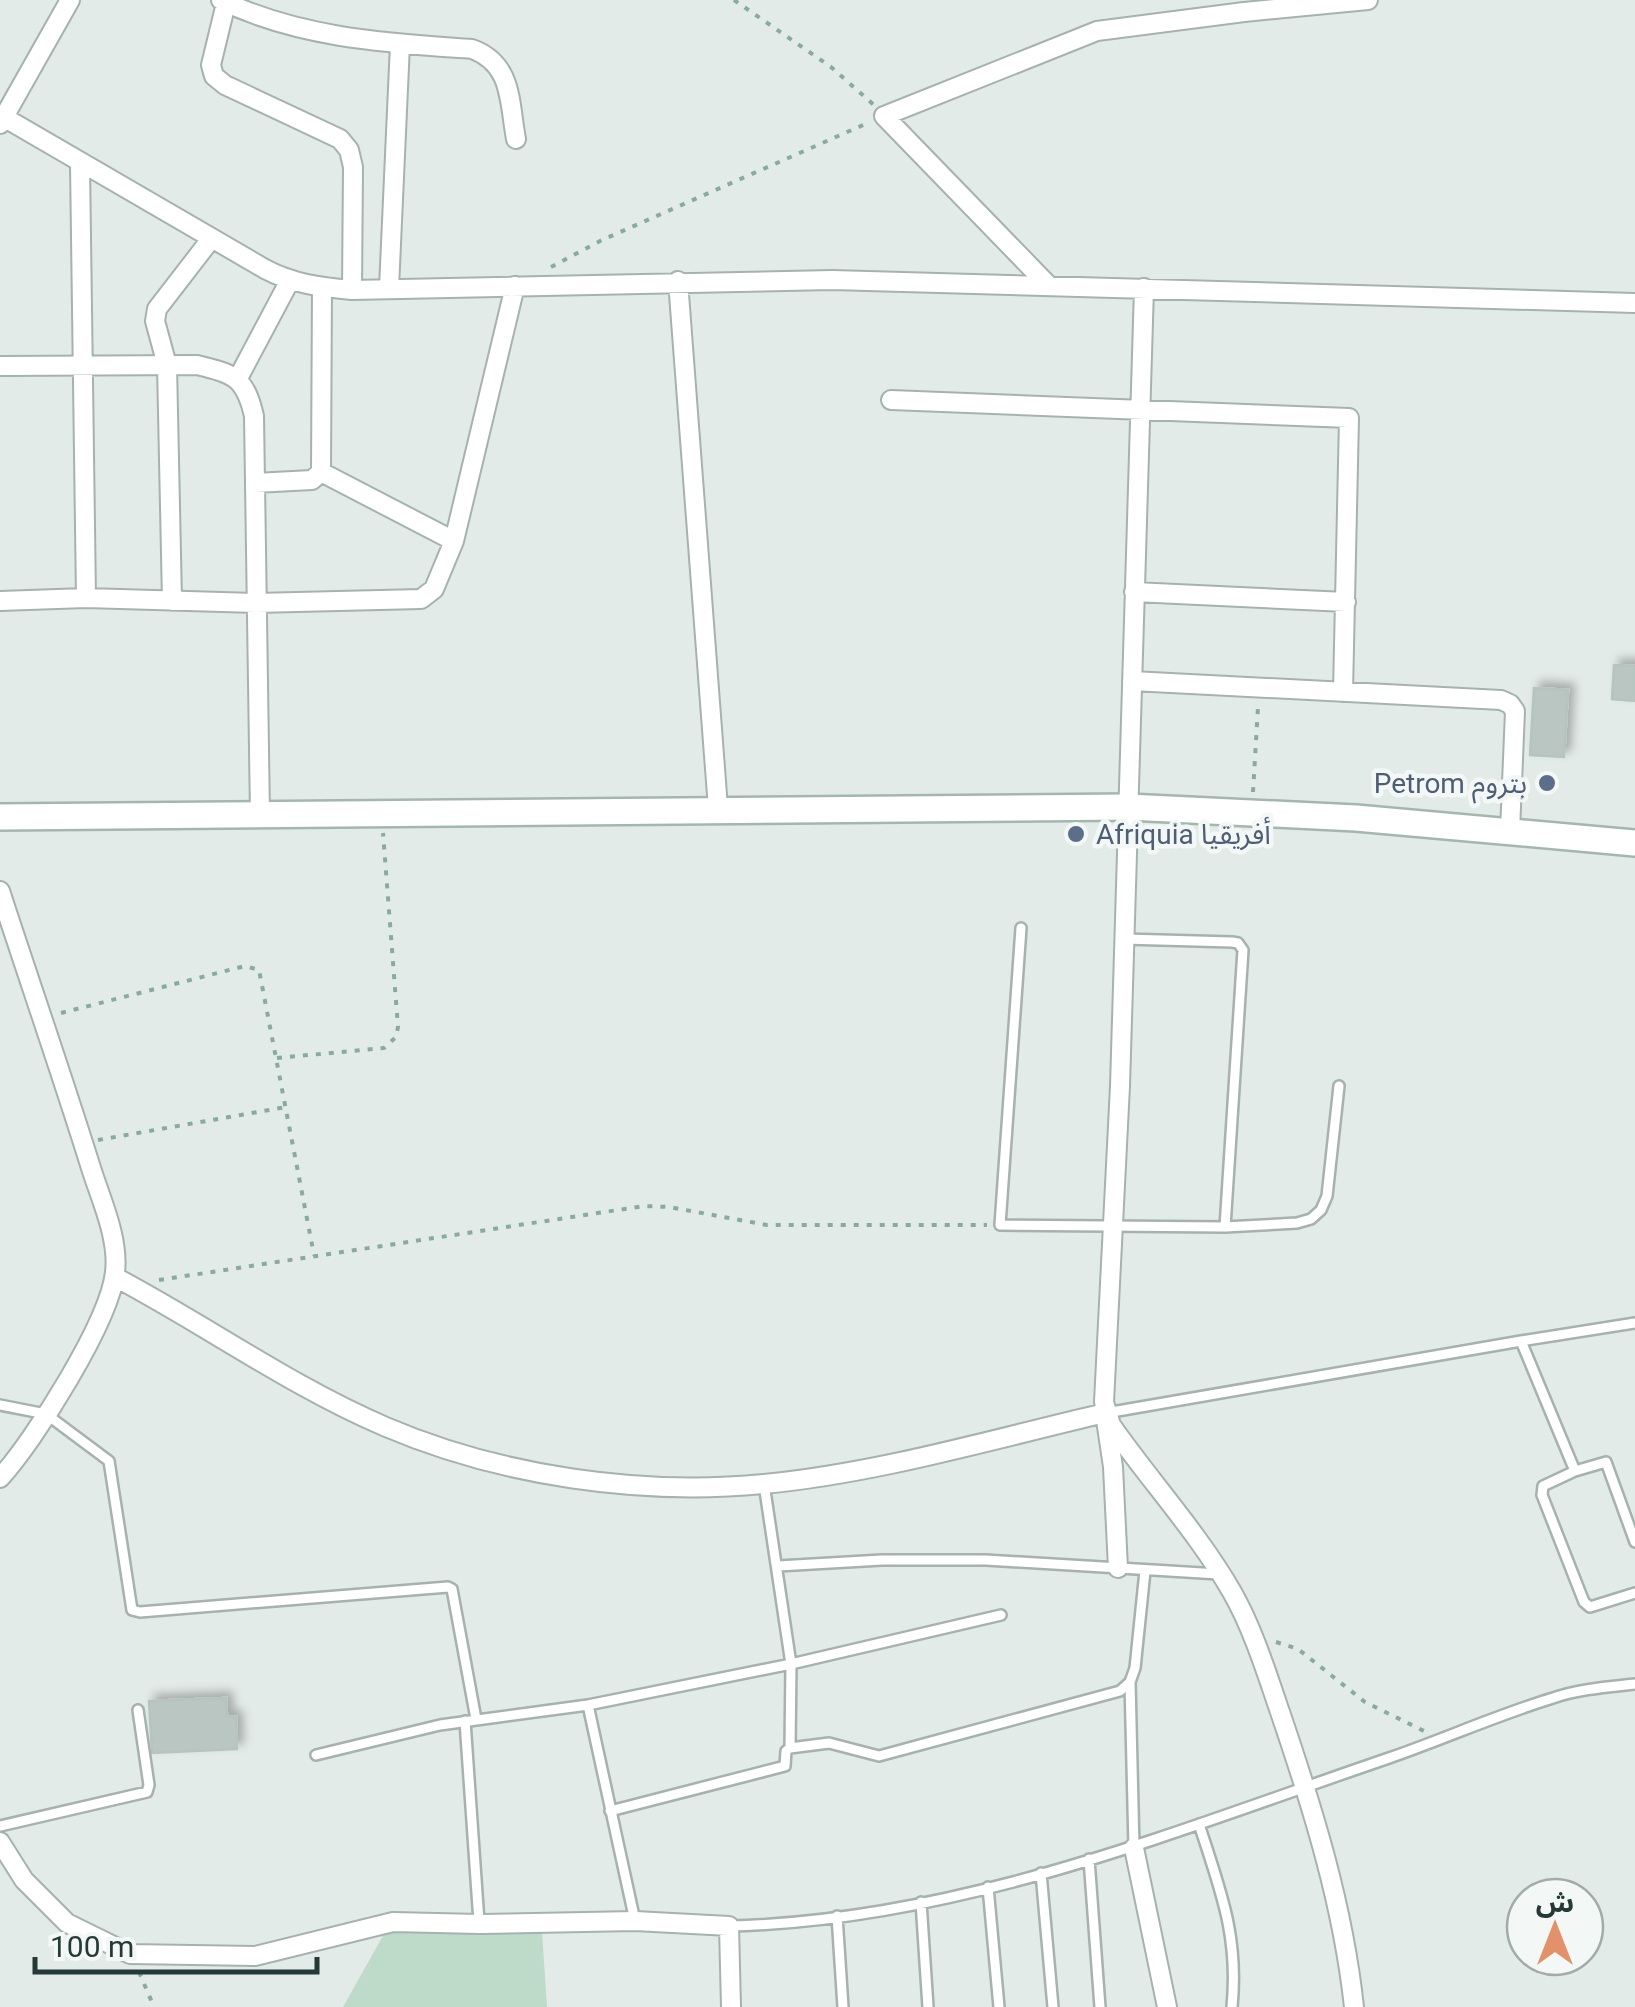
<svg xmlns="http://www.w3.org/2000/svg" width="1635" height="2007" viewBox="0 0 1635 2007" font-family="Roboto,'Noto Sans Arabic',sans-serif">
<style>
.green{fill:#bedac8}
.building{fill:#b9c6c1;stroke:#b6c4bf;stroke-width:2.5;filter:url(#shadow)}
.lines{fill:none;stroke-linecap:round;stroke-linejoin:round}
.lane-casing{stroke:#a6b2af;stroke-width:14}
.street-casing{stroke:#a6b2af;stroke-width:22}
.secondary-casing{stroke:#a3b6b0;stroke-width:30}
.path{stroke:#87aba3;stroke-width:4;stroke-dasharray:5 8;stroke-linecap:butt}
.lane{stroke:#fff;stroke-width:9}
.street{stroke:#fff;stroke-width:18}
.secondary{stroke:#fff;stroke-width:25}
.service-dot{fill:#5c6f8a;stroke:#f3f8f6;stroke-width:4}
.labels{text-anchor:middle;dominant-baseline:central;stroke-width:9;stroke-linejoin:round;paint-order:stroke}
.service-label{font-size:28px;fill:#4e5e75;stroke:#f3f8f6;text-anchor:end}
</style>
<defs>
<filter id="shadow"><feDropShadow dx="6" dy="-6" stdDeviation="5" flood-color="#0004"/></filter>
</defs>
<rect width="100%" height="100%" fill="#e3ebe8"/>
<path class="green" d="M389 1925 542 1932 547 2007H343Z"/>
<path class="building" d="M1614 665 1635 666V701L1612 699Z
M1534 688 1568 690 1564 757 1530 755Z
M226 1698 227 1717H236L237 1749 152 1753 149 1701Z"/>
<g class="lines">
<defs>
<path id="lane" d="M1021 928 1000 1225 1225 1227 1297 1223 1311 1219 1321 1210 1327 1196 1339 1086
M1124 939 1232 942 1238 943 1243 950 1225 1227
M1521 1341 1635 1323
M0 1405 46 1414 109 1461 132 1610 140 1612 448 1587 452 1589 476 1719
M1106 1413 1521 1341 1575 1471
M1635 1542 1606 1462 1575 1471 1543 1486 1542 1495 1584 1602 1590 1607 1635 1593
M778 1566 882 1560H986L1219 1574
M1130 1682 1134 1848
M588 1705 635 1921
M465 1721 479 1922
M790 1748 829 1743 879 1756 1120 1691 1130 1682 1135 1668 1145 1571
M316 1755 440 1725 588 1705 791 1664 1001 1615
M610 1811 785 1766 786 1751 790 1748 791 1664 764 1484
M1199 1824C1220 1890 1239 1935 1232 2007
M0 1826 147 1792 149 1785 138 1710
M1089 1859 1100 2007
M1041 1873 1053 2007
M988 1887 999 2007
M921 1902 928 2007
M837 1916 843 2007
M729 1926C958 1921 1175 1831 1389 1758 1444 1739 1497 1715 1553 1698 1579 1689 1608 1687 1635 1684"/>
<path id="street" d="M221 0C299 38 387 43 472 49 513 64 509 102 516 139
M226 3 211 65 214 76 225 85 340 139 349 150 353 167 352 290
M0 115 265 269C293 284 320 287 352 290L832 280 1635 303
M0 124 70 0
M80 164 86 598
M678 281 718 808
M1048 285 884 116 1097 31 1244 12 1368 0
M389 288 400 44
M1144 288 1120 1086 1104 1402 1111 1425C1150 1481 1198 1533 1232 1592 1253 1629 1266 1671 1280 1712 1313 1809 1343 1905 1354 2007
M0 366 197 365C234 374 245 377 254 416L260 816
M237 380 289 282
M891 400 1349 418 1343 692
M321 472 454 541
M255 483 312 480 321 472 322 287
M1134 592 1346 602
M0 601 86 598 256 603 421 599 434 589 454 541 515 286
M172 601 167 365 155 321 157 309 211 239
M1132 681 1501 700 1510 704 1515 711 1510 831
M0 891C30 983 62 1075 91 1168 101 1200 119 1238 115 1272 110 1321 34 1441 0 1478
M115 1277C206 1325 290 1386 386 1427 501 1476 640 1496 764 1484 879 1473 993 1439 1105 1413L1113 1467 1118 1568
M0 1842 24 1880 67 1923 130 1954 255 1956 393 1922 480 1924 635 1921 729 1926 731 2007
M1134 1848 1167 2007"/>
<path id="secondary" d="M0 817 1128 807 1356 818 1635 843"/>
</defs>
<use href="#lane" class="lane-casing"/>
<use href="#street" class="street-casing"/>
<use href="#secondary" class="secondary-casing"/>
<path class="path" d="M734 0 831 67 874 105
M551 267 602 240 870 122
M1253 792 1258 707
M61 1013 245 966 259 970 314 1255
M277 1058 384 1048 396 1037 398 1027 383 833
M98 1140 286 1107
M159 1280 644 1206 669 1207 767 1225H987
M1276 1642 1298 1649 1365 1702 1424 1731
M139 1972 154 2007"/>
<use href="#lane" class="lane"/>
<use href="#street" class="street"/>
<use href="#secondary" class="secondary"/>
</g>
<g class="service-dot">
<circle cx="1547" cy="783" r="10"/>
<circle cx="1076" cy="834" r="10"/>
</g>
<g class="labels">
<g class="service-label">
<text x="1527" y="783">Petrom بتروم</text>
<text x="1096" y="834" text-anchor="start">Afriquia أفريقيا</text>
</g>
</g>
<g transform="translate(1555 1927)"><circle r="48" fill="#f3f8f6" stroke="#a1aca9" stroke-width="2.5"/>
<path d="M0-8L18 38L0 25L-18 38Z" fill="#e2916a"/>
<text y="-15" font-size="28" font-weight="bold" text-anchor="middle" fill="#253a36">ش</text>
</g>
<path d="M35 1957v15h282v-15" fill="none" stroke="#253a36" stroke-width="5"/>
<text x="50" y="1957" font-size="30" fill="#253a36" stroke="#f3f8f6" stroke-width="8" paint-order="stroke">100 m</text>
</svg>
